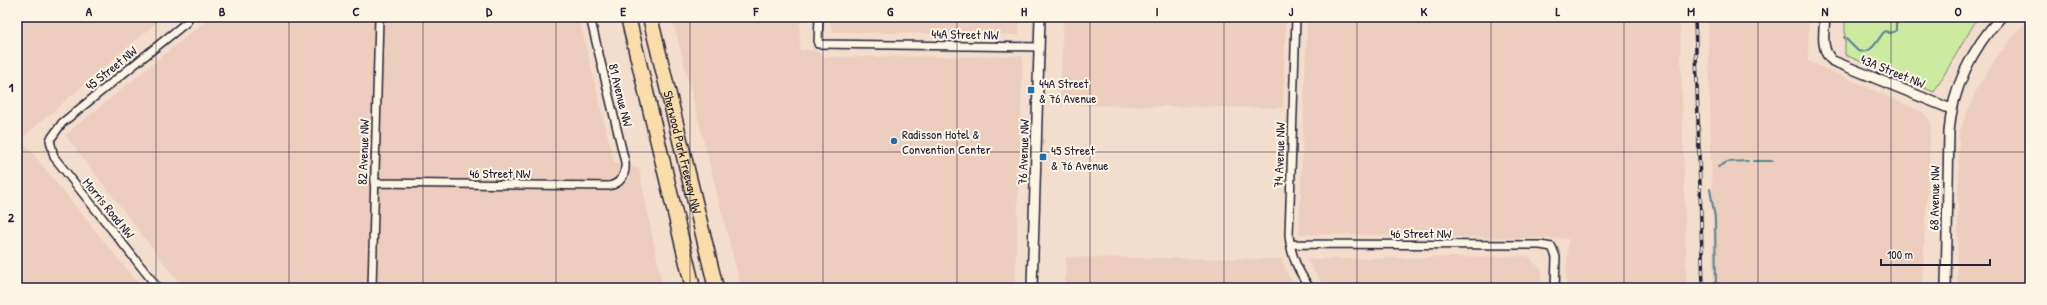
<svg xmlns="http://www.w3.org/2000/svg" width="2047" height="305" viewBox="0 0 2047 305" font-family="'Patrick Hand',sans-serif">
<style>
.built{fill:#edcebe}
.green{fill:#cdeaa1;stroke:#78866e}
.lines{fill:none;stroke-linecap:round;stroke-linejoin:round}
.stream{stroke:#548592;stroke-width:2}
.minor-casing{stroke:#22223b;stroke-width:10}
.tertiary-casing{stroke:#22223b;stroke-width:12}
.motorway-casing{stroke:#22223b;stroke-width:17}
.minor{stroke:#fcf5e5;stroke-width:7}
.tertiary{stroke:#fcf5e5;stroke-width:9}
.motorway{stroke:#f9deab;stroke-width:14}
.rail-casing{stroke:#22223b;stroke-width:3.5}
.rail{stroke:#fcf5e5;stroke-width:2;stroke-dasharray:6;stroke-linecap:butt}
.grid{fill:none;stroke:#22223b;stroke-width:1;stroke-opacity:0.55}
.poi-dot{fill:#1f6fb2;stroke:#fcf5e5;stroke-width:1.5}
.labels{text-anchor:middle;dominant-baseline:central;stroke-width:4;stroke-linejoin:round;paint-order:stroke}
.street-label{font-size:13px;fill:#22223b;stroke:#fcf5e5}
.poi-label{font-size:13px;fill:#22223b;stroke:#fcf5e5;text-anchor:start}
.neatline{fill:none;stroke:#22223b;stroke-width:1.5}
.grid-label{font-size:13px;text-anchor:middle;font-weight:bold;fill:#22223b}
</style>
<rect width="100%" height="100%" fill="#f3dece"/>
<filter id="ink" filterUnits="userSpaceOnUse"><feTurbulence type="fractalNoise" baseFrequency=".025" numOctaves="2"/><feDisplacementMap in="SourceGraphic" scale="8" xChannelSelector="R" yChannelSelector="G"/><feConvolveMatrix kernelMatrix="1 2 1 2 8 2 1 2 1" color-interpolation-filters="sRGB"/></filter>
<g filter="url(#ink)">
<path class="built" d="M17 17H163L21 139 142 288H17Z
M204 17H579L614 162 639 168 663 288H183L65 135 204 22Z
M672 17H800V50H814L825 57 1023 56 1015 288H741Z
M830 17H1020L1019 35 834 32 830 25Z
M1063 17H1286L1283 108 1060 105Z
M1307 17H1680L1687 288H1566L1568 239 1299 234Z
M1708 17H1809L1808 61 1923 112 1931 122 1922 288H1714Z
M2030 17V288H1957L1959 132 1977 88 1997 56Z
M1528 256 1542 270 1541 288H1325L1306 259Z
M1066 257 1282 259 1287 273 1297 288H1065Z"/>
<path class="green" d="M1845 17H1978L1934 92 1845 55Z"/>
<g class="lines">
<path class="stream" d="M1905 17H1910
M1844 37 1858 51C1873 55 1877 39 1885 31L1890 33 1896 31V25L1900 17
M1753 161H1773
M1718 167 1727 162 1748 161
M1710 189 1715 218 1716 288"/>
<defs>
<path id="minor" d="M819 17 818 44 1039 47
M1296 17 1289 235C1291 256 1298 271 1310 288
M374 183 609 186C622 183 626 174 625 162L590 17
M1290 244 1540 245 1552 247 1556 257 1555 288
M158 288 54 157 50 140 62 123 187 22 189 17
M372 288 379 17"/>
<path id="tertiary" d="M1825 17C1824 31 1820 51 1833 61L1951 109
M1032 288 1040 17
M1946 288 1949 132C1952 89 1972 48 2001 17"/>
<g id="motorway">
<path d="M628 17 693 288"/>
<path id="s1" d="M650 17 716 288"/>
</g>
</defs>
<use href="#minor" class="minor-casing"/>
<use href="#tertiary" class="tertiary-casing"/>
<use href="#motorway" class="motorway-casing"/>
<use href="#minor" class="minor"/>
<use href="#tertiary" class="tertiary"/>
<use href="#motorway" class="motorway"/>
<defs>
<path id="rail" d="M1695 17 1703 288"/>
</defs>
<use href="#rail" class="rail-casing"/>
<use href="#rail" class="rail"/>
</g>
</g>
<path class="grid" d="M156 17V288M289 17V288M423 17V288M556 17V288M690 17V288M823 17V288M957 17V288M1090 17V288M1224 17V288M1357 17V288M1491 17V288M1624 17V288M1758 17V288M1891 17V288M17 152H2030"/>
<g class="poi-dot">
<rect x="1027" y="86" width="8" height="8" rx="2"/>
<circle cx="894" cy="141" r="4"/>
<rect x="1039" y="153" width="8" height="8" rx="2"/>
</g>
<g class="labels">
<g class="street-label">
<text transform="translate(965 34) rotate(1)">44A Street NW</text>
<text transform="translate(111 68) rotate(-39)">45 Street NW</text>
<text transform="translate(1893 71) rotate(22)">43A Street NW</text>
<text transform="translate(621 95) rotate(76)">81 Avenue NW</text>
<text transform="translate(363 152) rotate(-88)">82 Avenue NW</text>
<text transform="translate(1023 152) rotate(-88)">76 Avenue NW</text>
<text stroke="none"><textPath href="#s1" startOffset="139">Sherwood Park Freeway NW</textPath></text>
<text transform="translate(1279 155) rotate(-88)">74 Avenue NW</text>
<text x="500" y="173">46 Street NW</text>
<text transform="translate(1934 198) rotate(-89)">68 Avenue NW</text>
<text transform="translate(109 208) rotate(51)">Morris Road NW</text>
<text x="1421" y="233">46 Street NW</text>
</g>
<g class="poi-label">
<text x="1039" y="83">44A Street<tspan x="1039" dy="15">&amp; 76 Avenue</tspan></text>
<text x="902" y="134">Radisson Hotel &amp;<tspan x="902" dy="15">Convention Center</tspan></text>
<text x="1051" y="150">45 Street<tspan x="1051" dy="15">&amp; 76 Avenue</tspan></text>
</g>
</g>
<rect width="2047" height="305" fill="none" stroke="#fcf5e5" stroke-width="44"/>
<path d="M1881 259v6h109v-6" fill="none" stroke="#22223b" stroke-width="2"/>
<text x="1887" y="259" font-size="12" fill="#22223b" stroke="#fcf5e5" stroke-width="3" paint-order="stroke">100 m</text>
<rect x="22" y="22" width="2003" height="261" class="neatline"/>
<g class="grid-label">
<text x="89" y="16">A</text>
<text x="222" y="16">B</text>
<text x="356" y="16">C</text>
<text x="489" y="16">D</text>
<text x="623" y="16">E</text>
<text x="756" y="16">F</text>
<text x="890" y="16">G</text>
<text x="1024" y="16">H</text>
<text x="1157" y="16">I</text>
<text x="1291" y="16">J</text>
<text x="1424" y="16">K</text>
<text x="1558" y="16">L</text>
<text x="1691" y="16">M</text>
<text x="1825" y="16">N</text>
<text x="1958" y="16">O</text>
<text x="11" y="92">1</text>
<text x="11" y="222">2</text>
</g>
</svg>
